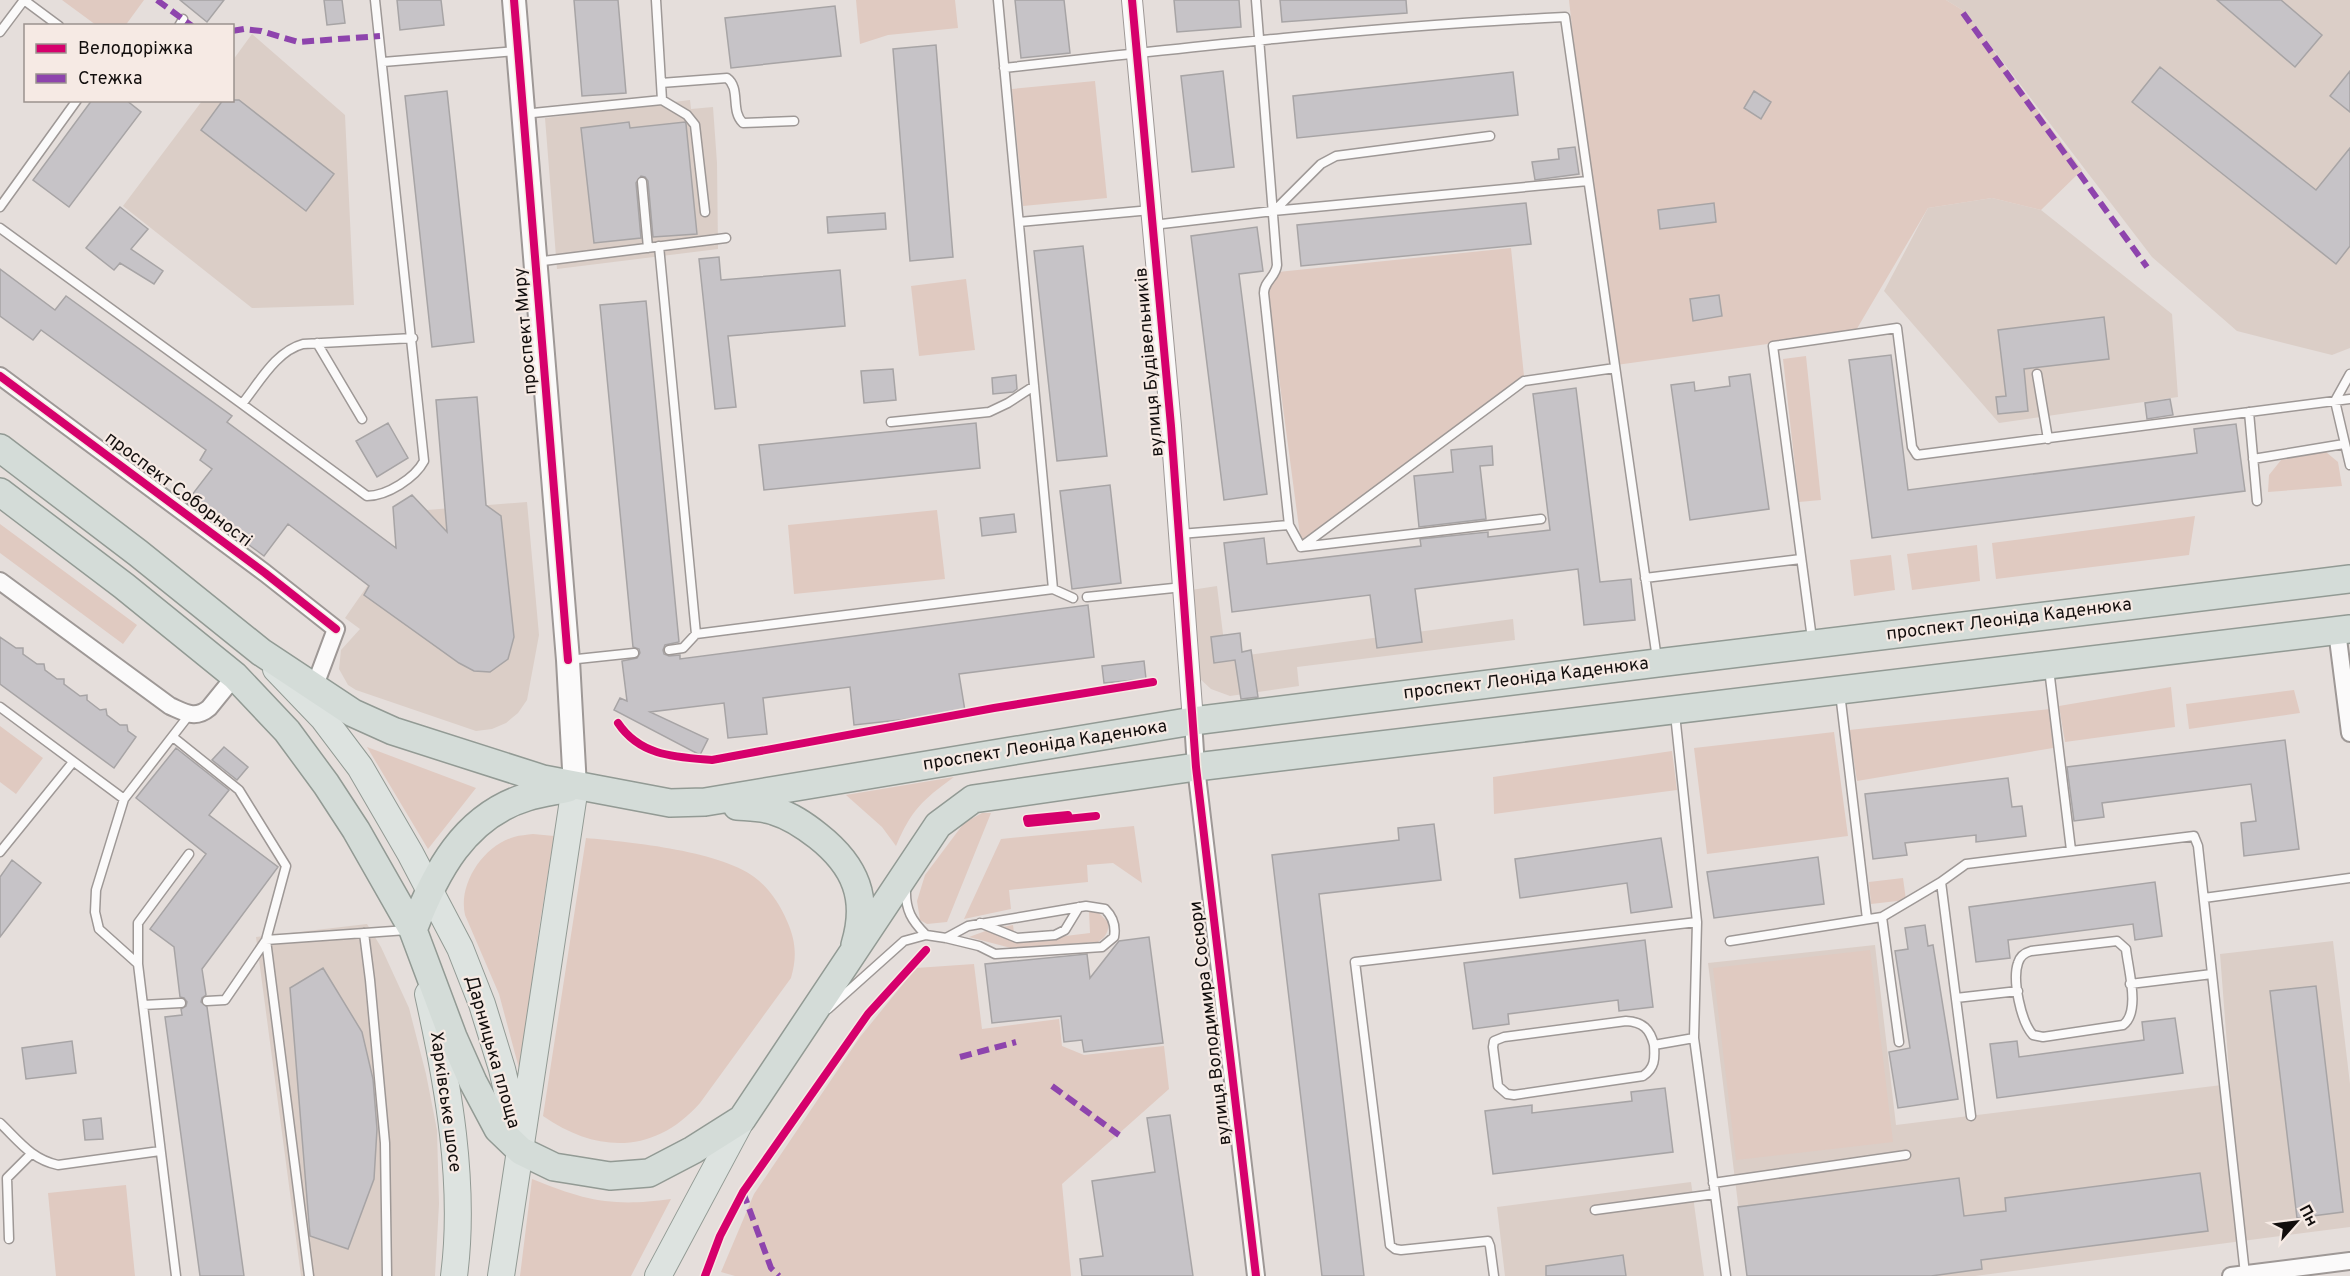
<svg xmlns="http://www.w3.org/2000/svg" width="2350" height="1276" viewBox="0 0 2350 1276" font-family="Overpass,sans-serif">
<style>
.built{fill:#dbcec7}
.green{fill:#e0cac1}
.building{fill:#c6c3c7;stroke:#a7a4a5;stroke-width:1.5}
.lines{fill:none;stroke-linecap:round;stroke-linejoin:round}
.service-casing{stroke:#9e9896;stroke-width:11}
.minor-casing{stroke:#9e9896;stroke-width:20}
.tertiary-casing{stroke:#9e9896;stroke-width:22}
.secondary-casing{stroke:#9e9896;stroke-width:26}
.primary-casing{stroke:#929a94;stroke-width:28}
.trunk-casing{stroke:#929a94;stroke-width:30}
.service{stroke:#fbfafa;stroke-width:8}
.minor{stroke:#fbfafa;stroke-width:16}
.tertiary{stroke:#fbfafa;stroke-width:20}
.secondary{stroke:#fbfafa;stroke-width:22}
.primary{stroke:#dde3e0;stroke-width:26}
.trunk{stroke:#d4dcd8;stroke-width:27}
.quiet{stroke:#8e44ad;stroke-width:6;stroke-dasharray:12 6;stroke-linecap:butt}
.cycleway-casing{stroke:#f6eae4;stroke-width:11}
.cycleway{stroke:#d6006c;stroke-width:8}
.labels{text-anchor:middle;dominant-baseline:central;stroke-width:4.5;stroke-linejoin:round;paint-order:stroke}
.street-label{font-size:18px;fill:#120e0d;stroke:#f6eae4}
</style>
<rect width="100%" height="100%" fill="#e5dedb"/>
<path class="built" d="M1946 0H2350V348L2332 355 2237 331 2152 257 1964 11Z
M252 34 345 115 354 305 252 308 123 206 202 101 232 100 233 60Z
M690 100 691 109 713 107 717 163 718 249 557 269 545 118Z
M1992 198 2041 210 2172 314 2178 397 1999 423 1884 291 1928 208Z
M527 502 539 635 527 700 518 713 506 723 492 729 476 731 356 690 348 685 339 669 341 650 360 629 345 618 402 536 427 510Z
M1217 586 1226 658 1513 619 1515 640 1297 667 1299 686 1230 696 1211 689 1198 677 1191 590Z
M367 924 381 947 409 1008 426 1074 437 1130 439 1204 435 1276H301L256 937Z
M2333 941 2350 1084V1227L1975 1276H1747L1708 963 1875 945 1896 1125 2230 1084 2220 954Z
M1691 1182 1704 1276H1505L1497 1207Z"/>
<path class="green" d="M62 0H144L125 26 96 25Z
M856 0H955L958 28 888 35 860 44Z
M1569 0H1946L1964 11 2082 170 2041 210 1992 198 1928 208 1855 332 1609 366Z
M1095 81 1107 198 1023 206 1012 89Z
M1511 248 1525 386 1301 543 1267 287 1278 272Z
M966 279 975 350 919 356 911 286Z
M1806 356 1821 500 1799 502 1783 359Z
M2326 452 2338 462 2342 486 2268 492 2269 475 2281 460Z
M937 510 945 579 794 594 788 525Z
M2195 516 2189 555 1996 579 1992 543Z
M0 524 137 625 123 644 0 553Z
M1977 545 1980 581 1912 590 1907 554Z
M1891 555 1895 590 1854 596 1850 560Z
M2171 687 2175 727 2065 742 2059 706Z
M2294 690 2300 713 2189 729 2186 704Z
M2050 709 2053 748 1857 781 1849 730Z
M0 726 43 758 16 794 0 782Z
M1834 732 1848 836 1707 854 1694 748Z
M367 747 476 788 428 849Z
M1672 751 1677 790 1494 814 1493 777Z
M954 777C922 800 911 811 896 846L882 827 846 795Z
M982 813H991L947 922 927 924 920 920 917 901 925 875 964 823Z
M1134 826 1142 883 1113 863 1087 865 1088 882 1009 890 1011 909 964 919 1001 839Z
M533 834 554 836 539 929 520 1072 499 994 465 915C458 884 483 846 514 837 520 835 527 835 533 834Z
M586 838C630 842 725 851 758 880 771 891 780 905 787 921 796 941 797 957 791 978L700 1103C655 1154 598 1154 543 1116Z
M1903 878 1906 900 1871 904 1869 882Z
M1089 911H1097L1109 923C1108 932 1106 937 1098 942L1011 948 969 937 991 929 1013 925 1015 942 1090 933Z
M1870 950 1893 1142 1736 1160 1713 968Z
M974 964 982 1029 1059 1019 1062 1046 1084 1055 1164 1046 1169 1089 1062 1184 1071 1276H735L721 1272 754 1194 860 1037 916 968Z
M532 1179C586 1201 613 1207 671 1199L631 1276H520Z
M126 1185 135 1276H56L48 1193Z"/>
<path class="building" d="M180 0H224L207 22Z
M324 0H342L345 23 327 25Z
M397 0H441L444 25 400 30Z
M574 0H618L626 93 582 96Z
M1015 0H1064L1070 53 1021 58Z
M1174 0H1239L1241 27 1177 32Z
M1280 0H1406L1407 13 1282 22Z
M2217 0H2281L2322 35 2295 67Z
M835 6 841 56 731 68 725 18Z
M936 45 953 257 910 261 893 49Z
M2160 67 2316 190 2350 148V246L2336 264 2132 102Z
M1223 71 1234 167 1192 172 1181 76Z
M2350 71V112L2330 96Z
M1513 72 1518 115 1297 138 1293 96Z
M447 91 474 342 432 347 405 96Z
M1754 91 1771 102 1761 119 1744 108Z
M92 100H126L141 112 69 207 33 180Z
M223 100H239L334 174 306 211 201 130Z
M629 122 630 128 685 122 686 124 697 234 653 237 648 181 645 177 641 176 636 183 641 238 594 243 581 128Z
M1575 147 1579 174 1535 180 1532 162 1559 159 1558 149Z
M1526 203 1531 244 1301 266 1297 225Z
M1714 203 1716 222 1660 229 1658 210Z
M120 207 148 229 131 249 163 271 154 284 120 263 114 270 86 248Z
M885 213 886 229 828 233 827 217Z
M1257 227 1263 271 1239 274 1267 494 1224 500 1191 236Z
M1083 246 1107 456 1057 461 1034 251Z
M719 257 721 280 840 270 845 326 728 336 736 407 715 409 699 259Z
M0 269 55 310 66 296 232 416 227 422 396 548 393 507 412 495 447 532 436 400 477 397 486 505 501 516 514 637 508 659 490 672 474 671 459 663 364 595 369 586 288 524 264 556 188 500 212 469 200 460 206 450 41 330 33 340 0 316Z
M1719 295 1722 316 1693 321 1690 299Z
M646 301 679 642 665 645 663 650 664 654 669 656 680 655V659L1088 605 1094 657 959 674 965 711 945 715 854 725 850 687 763 698 767 734 728 738 724 703 650 712 708 739 700 755 614 710 620 698 627 701 622 661 637 658 640 653 639 649 633 647 600 305Z
M2104 317 2109 359 2024 369 2028 411 1998 414 1996 397 2006 396 1998 330Z
M1891 355 1908 490 2197 453 2194 429 2236 424 2245 491 1872 538 1849 360Z
M893 369 896 400 864 403 861 371Z
M1750 374 1769 509 1690 520 1671 385 1694 382 1695 391 1730 386 1729 377Z
M1016 375 1017 389 1013 392 993 394 992 378Z
M1576 388 1600 582 1631 579 1635 620 1584 625 1578 569 1415 589 1422 642 1377 648 1370 595 1232 612 1224 543 1264 538 1267 564 1421 546 1420 539 1488 532V537L1550 530 1533 394Z
M2170 399 2173 415 2147 419 2145 403Z
M388 423 408 458 377 477 356 441Z
M976 423 980 468 764 490 759 445Z
M1492 446 1493 465 1480 466 1486 519 1419 527 1414 476 1453 472 1451 450Z
M1110 485 1121 583 1072 589 1060 491Z
M1014 514 1016 532 982 536 980 518Z
M1240 633 1242 652 1251 650 1258 697 1241 699 1235 660 1214 663 1211 637Z
M0 637 16 648H23V654L37 664H44L45 670 57 679H64V684L80 696 87 695V700L100 710 106 709 107 715 120 725H127L128 731 136 737 114 768 0 684Z
M1144 661 1146 679 1104 683 1102 666Z
M2285 740 2299 849 2244 856 2241 823 2256 821 2251 784 2102 803 2104 817 2074 821 2067 767Z
M224 747 248 767 237 780 212 760Z
M176 748 229 790 209 815 278 867 202 969 206 995 202 998 201 1002 207 1007 244 1276H200L165 1017 182 1015 181 1009 186 1006 187 1002 184 998 180 997 174 947 150 929 206 854 136 798Z
M2008 778 2012 807 2022 806 2026 836 1976 842V835L1905 843 1907 855 1873 859 1865 794Z
M1434 824 1441 880 1319 894 1364 1276H1322L1272 855 1399 840 1398 828Z
M1661 838 1672 907 1631 913 1627 883 1520 898 1515 859Z
M1818 857 1824 904 1714 918 1707 872Z
M12 860 41 883 0 937V877Z
M2155 882 2162 936 2135 940 2133 924 2008 940 2010 958 1976 962 1969 907Z
M1925 925 1928 946 1933 945 1958 1099 1898 1108 1889 1052 1910 1048 1895 951 1908 949 1905 928Z
M1149 937 1163 1043 1084 1052 1082 1040 1064 1042 1061 1016 992 1023 985 964 1087 954 1090 978 1119 941Z
M1645 940 1653 1007 1619 1011 1618 1000 1508 1014 1509 1024 1473 1029 1464 963Z
M323 968 362 1032 373 1079 377 1129 374 1179 348 1249 310 1236 290 988Z
M2316 986 2343 1212 2297 1218 2270 991Z
M2175 1018 2183 1073 1997 1098 1990 1044 2017 1041 2019 1057 2144 1040 2142 1022Z
M72 1041 76 1073 26 1079 22 1048Z
M1665 1088 1673 1152 1493 1174 1485 1111 1532 1105V1113L1632 1101 1631 1092Z
M1170 1115 1193 1276H1082L1080 1259 1103 1256 1092 1181 1155 1172 1147 1118Z
M101 1118 103 1139 85 1140 83 1120Z
M2200 1173 2208 1231 1981 1260 1982 1269 1931 1276H1747L1738 1207 1959 1178 1964 1216 2006 1211 2005 1198Z
M1623 1255 1626 1276H1546V1266Z"/>
<g class="lines">
<defs>
<path id="service" d="M24 0 59 26
M998 0 1053 589
M1256 0 1277 265C1276 277 1264 281 1264 293L1289 525 1301 547 1524 381 1615 368
M179 26 183 19
M0 32 24 0
M383 62 517 51
M1004 68C1190 47 1377 26 1565 17L1657 659
M661 83 727 78C741 88 730 111 743 123L794 121
M662 100 687 115 695 125 705 212
M523 114 662 100 656 0
M642 182 648 248
M0 207 77 100
M1274 211 1321 164 1336 156 1490 136
M1019 222 1151 210
M1153 225 1273 211 1588 181
M0 228 242 404C259 383 276 351 303 344L413 338
M659 246 696 634
M535 262 726 238
M317 343 362 419
M2037 374 2048 439
M2350 374 2335 401 2350 465
M242 404 367 496C387 496 415 478 424 461L375 0
M2249 412 2257 501
M891 422 989 412 1008 403 1034 386
M2253 459 2344 444
M1180 534 1289 525
M1301 547 1541 519
M1645 578 1801 559
M1087 597 1183 587
M1812 639 1773 346 1897 328 1912 447 1917 455 2350 399
M669 650 683 648 696 634 735 629 1053 589 1073 598
M568 660 634 653
M2049 669 2071 850
M1840 693 1867 919
M0 707 124 799
M1675 714 1697 922 1694 1038 1726 1276
M173 737 239 790 286 866 266 940 309 1276
M0 852 73 762
M1941 882 1971 1116
M906 889C905 910 912 921 926 935
M2204 898 2350 878
M1882 917 1899 1042
M980 923 1017 938 1055 935 1065 930 1079 907
M364 933 370 980 385 1143 387 1276
M1730 941 1882 917 1941 882 1966 864 2194 836 2198 846 2245 1274
M2117 941 2126 949C2128 969 2141 1012 2123 1025L2043 1037 2033 1035C2021 1022 2012 980 2018 963 2020 956 2024 953 2031 951Z
M138 964V923L189 854
M2130 984 2212 974
M1956 998 2018 991
M207 1001 225 1000 266 940 407 930
M143 1005 181 1003
M828 1009 904 941 926 935 946 938 979 946 995 954 1102 947 1114 937C1116 926 1113 917 1105 909L1086 906 968 926 946 938
M1654 1045C1650 1029 1643 1022 1626 1021L1504 1037 1494 1041 1493 1047 1498 1086 1507 1094 1514 1095 1643 1076C1655 1068 1655 1059 1654 1045L1694 1038
M0 1123C19 1141 31 1159 58 1165L160 1151
M1713 1183 1906 1155
M1595 1210 1715 1194
M9 1239 7 1178 31 1154
M176 1276 138 964 99 929 95 912 96 890 124 799 189 715
M1494 1276 1490 1246 1488 1241 1401 1250 1395 1249 1390 1245 1355 962 1697 922"/>
<path id="minor" d="M0 376 265 573 336 629 314 688
M0 581 170 706C184 712 195 720 209 708L235 676
M2337 631 2350 733
M1193 721 1196 767 1256 1276
M2231 1276 2350 1261"/>
<path id="tertiary" d="M1132 0 1171 426 1193 721"/>
<path id="secondary" d="M514 0 568 660 575 787"/>
<path id="primary" d="M276 669 323 718 360 767 410 853 460 948 482 1004 502 1069 521 1151
M428 994C448 1084 466 1184 454 1276
M501 1276 575 787
M658 1276 742 1119"/>
<path id="trunk" d="M0 448 138 553 261 652 353 713 393 731 543 779 670 803 705 802 1193 721 1657 663 2350 579
M0 492 124 586 235 676 287 731 326 784 356 830 413 930 453 1037 473 1082 498 1129 521 1151 554 1167 573 1170 610 1176 649 1173 693 1150 742 1119 938 825 973 799 1196 767 2350 629
M737 806C749 807 763 807 774 811 791 816 804 825 818 836 856 866 869 899 855 945
M413 930C435 873 464 816 527 797 541 793 555 791 568 788"/>
</defs>
<use href="#service" class="service-casing"/>
<use href="#minor" class="minor-casing"/>
<use href="#tertiary" class="tertiary-casing"/>
<use href="#secondary" class="secondary-casing"/>
<use href="#primary" class="primary-casing"/>
<use href="#trunk" class="trunk-casing"/>
<use href="#service" class="service"/>
<use href="#minor" class="minor"/>
<use href="#tertiary" class="tertiary"/>
<use href="#secondary" class="secondary"/>
<use href="#primary" class="primary"/>
<use href="#trunk" class="trunk"/>
<path class="quiet" d="M157 0 192 26
M1963 13 2147 267
M232 31 244 29 261 31 298 42 380 36
M960 1057 1016 1042
M1052 1086 1119 1135
M743 1192 771 1268 779 1276"/>
<defs>
<path id="cycleway" d="M514 0 568 660
M1132 0 1171 426 1196 767 1256 1276
M0 376 265 573 336 629
M618 723C640 756 675 757 712 760L994 708 1153 682
M1068 815 1027 819 1028 823 1096 816
M705 1276 720 1236 743 1192 868 1014 926 950"/>
</defs>
<use href="#cycleway" class="cycleway-casing"/>
<use href="#cycleway" class="cycleway"/>
</g>
<g class="labels">
<g class="street-label">
<text transform="translate(526 331) rotate(-95)">проспект Миру</text>
<text transform="translate(1150 362) rotate(-95)">вулиця Будівельників</text>
<text transform="translate(178 490) rotate(37)">проспект Соборності</text>
<text transform="translate(2009 620) rotate(-7)">проспект Леоніда Каденюка</text>
<text transform="translate(1526 679) rotate(-7)">проспект Леоніда Каденюка</text>
<text transform="translate(1045 746) rotate(-9)">проспект Леоніда Каденюка</text>
<text transform="translate(1211 1023) rotate(-97)">вулиця Володимира Сосюри</text>
<text transform="translate(492 1052) rotate(74)">Дарницька площа</text>
<text transform="translate(445 1102) rotate(82)">Харківське шосе</text>
</g>
</g>
<rect x="24" y="24" width="210" height="78" fill="#f6eae4" stroke="#9b928e" stroke-width="1.5"/>
<rect x="36" y="44" width="30" height="9" fill="#d6006c" stroke="#9b928e" stroke-width="1.5"/>
<text x="78" y="54" font-size="18" fill="#120e0d">Велодоріжка</text>
<rect x="36" y="74" width="30" height="9" fill="#8e44ad" stroke="#9b928e" stroke-width="1.5"/>
<text x="78" y="84" font-size="18" fill="#120e0d">Стежка</text>
<g transform="translate(2296 1222) rotate(62)" stroke="#f6eae4" stroke-width="4.5" paint-order="stroke">
<path d="M0-4.5L10 22L0 15L-10 22Z" fill="#120e0d"/>
<text y="-9" font-size="16" font-weight="bold" text-anchor="middle" fill="#120e0d">Пн</text>
</g>
</svg>
